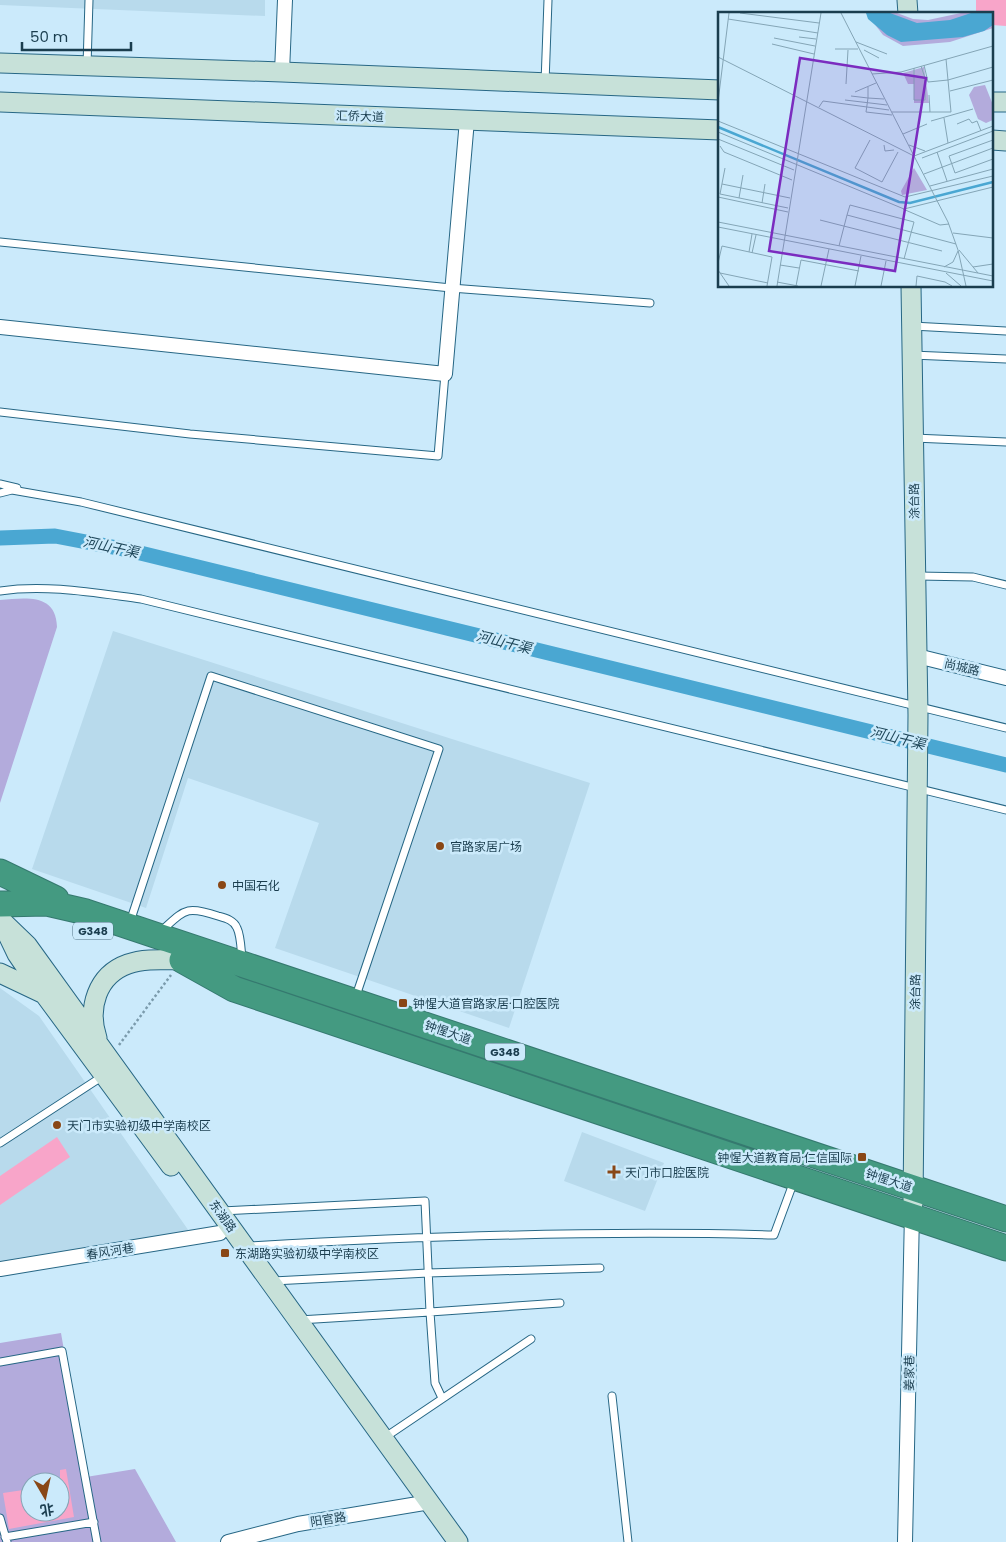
<svg xmlns="http://www.w3.org/2000/svg" width="1006" height="1542" viewBox="0 0 1006 1542" font-family="Poppins,'Noto Sans SC',sans-serif">
<style>
.built{fill:#b8daec}
.green{fill:#b3abdc;fill-rule:evenodd}
.lines{fill:none;stroke-linecap:round;stroke-linejoin:round}
.canal{stroke:#4aa7d2;stroke-width:15}
.building{fill:#f8a5c9}
.lane-casing{stroke:#276785;stroke-width:9}
.street-casing{stroke:#276785;stroke-width:16}
.secondary-casing{stroke:#276785;stroke-width:21}
.highway-casing{stroke:#35796f;stroke-width:27}
.path{stroke:#7b9bac;stroke-width:2.5;stroke-dasharray:2.5 2.5;stroke-linecap:butt}
.lane{stroke:#fff;stroke-width:7}
.street{stroke:#fff;stroke-width:14}
.secondary{stroke:#c7e1d9;stroke-width:19}
.highway{stroke:#449a81;stroke-width:25}
.poi-dot{fill:#894716;stroke:#cbeafb;stroke-width:2}
.labels{text-anchor:middle;dominant-baseline:central;stroke-width:5;stroke-linejoin:round;paint-order:stroke}
.shield{fill:#cbeafb;stroke:#4f7182;stroke-width:1}
.shield-label{font-size:11px;font-weight:bold;fill:#1a3d4e}
.street-label{font-size:12px;fill:#1a3d4e;stroke:#cbeafb}
.poi-label{font-size:12px;fill:#1a3d4e;stroke:#cbeafb;text-anchor:start}
.water-label{font-size:14px;font-style:italic;fill:#1f475a;stroke:#cbeafb}
.inset-river{fill:none;stroke:#4aa7d2;stroke-width:2.5}
.inset-road{fill:none;stroke:#84a5b6;stroke-width:1}
.view{fill:#7b2cbf;fill-opacity:0.15;stroke:#7b2cbf;stroke-width:2.5}
.inset-edge{fill:none;stroke:#1a3d4e;stroke-width:2.5}
</style>
<rect width="100%" height="100%" fill="#cbeafb"/>
<path class="built" d="M0 0H265V16L0 5Z
M113 631 590 783 509 1028 275 948 319 823 188 778 146 908 32 869Z
M0 988 39 1016 191 1234 0 1265Z
M582 1132 664 1163 645 1211 564 1181Z"/>
<path class="green" d="M0 600C26 598 56 593 57 627L0 803Z
M61 1333 86 1477 135 1469 176 1542H0V1343ZM30 1482H60V1512H30Z"/>
<g class="lines">
<path class="canal" d="M0 538 55 536 128 550 1006 765"/>
</g>
<path class="building" d="M976 0H1006V26L992 25V14H976Z
M57 1137 70 1157 0 1205V1176Z
M66 1469 74 1517 9 1529 3 1493 30 1489V1512H60V1470Z"/>
<g class="lines">
<defs>
<path id="lane" d="M87 66 89 0
M545 83 548 0
M0 242 451 288 650 303
M912 326 1006 331
M912 355 1006 359
M0 412 190 434 438 456 445 374
M914 438 1006 442
M0 484 17 488
M0 493 12 490 81 502 1006 728
M918 576 973 577 1006 585
M0 591C46 584 95 593 141 599L1006 810
M130 922 211 676 439 749 358 990
M160 932C185 910 185 905 218 916 225 918 234 920 237 928 241 936 241 950 242 959
M0 1143 103 1076
M222 1211 425 1201 430 1312 299 1320
M248 1246C424 1236 598 1230 774 1235L794 1181
M273 1281 428 1273 600 1268
M0 1362 62 1351 97 1542
M612 1396 628 1542
M442 1398 435 1383 430 1312 560 1303
M384 1438 531 1339
M0 1518 7 1542
M5 1537 94 1522"/>
<path id="street" d="M282 72 285 0
M0 327 445 374 467 120
M917 656 1006 678
M0 1269 220 1233
M228 1542 298 1524 430 1502
M905 1542 912 1213"/>
<path id="secondary" d="M907 0 908 14
M0 63 282 72 720 90
M0 102 720 130
M992 102H1006
M992 140 1006 141
M911 286 918 715 913 1204
M0 919 27 945 458 1542
M5 929 17 954 45 995 171 1166
M0 973 42 993
M97 1038C87 1008 97 975 128 964 145 958 165 960 182 960"/>
<path id="highway" d="M0 872 56 899
M0 904 47 903 86 912 1006 1219
M182 960 234 989 1006 1248"/>
</defs>
<use href="#lane" class="lane-casing"/>
<use href="#street" class="street-casing"/>
<use href="#secondary" class="secondary-casing"/>
<use href="#highway" class="highway-casing"/>
<path class="path" d="M119 1045 171 975"/>
<use href="#lane" class="lane"/>
<use href="#street" class="street"/>
<use href="#secondary" class="secondary"/>
<use href="#highway" class="highway"/>
</g>
<g class="poi-dot">
<circle cx="440" cy="846" r="5"/>
<circle cx="222" cy="885" r="5"/>
<rect x="398" y="998" width="10" height="10" rx="2.5"/>
<circle cx="57" cy="1125" r="5"/>
<rect x="857" y="1152" width="10" height="10" rx="2.5"/>
<path d="M611.5 1164.5h5v5h5v5h-5v5h-5v-5h-5v-5h5z"/>
<rect x="220" y="1248" width="10" height="10" rx="2.5"/>
</g>
<g class="labels">
<g class="shield">
<rect x="73" y="922.5" width="40" height="17" rx="4"/>
<rect x="485" y="1043.5" width="40" height="17" rx="4"/>
</g>
<g class="shield-label">
<text x="93" y="931">G348</text>
<text x="505" y="1052">G348</text>
</g>
<g class="street-label">
<text transform="translate(360 116) rotate(2)">汇侨大道</text>
<text transform="translate(914 501) rotate(-91)">涂台路</text>
<text transform="translate(962 667) rotate(13)">尚城路</text>
<text transform="translate(915 992) rotate(-89)">涂台路</text>
<text transform="translate(448 1032) rotate(19)">钟惺大道</text>
<text transform="translate(889 1180) rotate(18)">钟惺大道</text>
<text transform="translate(223 1216) rotate(54)">东湖路</text>
<text transform="translate(110 1251) rotate(-9)">春风河巷</text>
<text transform="translate(909 1373) rotate(-89)">姜家巷</text>
<text transform="translate(328 1519) rotate(-9)">阳官路</text>
</g>
<g class="poi-label">
<text x="450" y="846">官路家居广场</text>
<text x="232" y="885">中国石化</text>
<text x="413" y="1003">钟惺大道官路家居·口腔医院</text>
<text x="67" y="1125">天门市实验初级中学南校区</text>
<text x="852" y="1157" text-anchor="end">钟惺大道教育局·仁信国际</text>
<text x="625" y="1172">天门市口腔医院</text>
<text x="235" y="1253">东湖路实验初级中学南校区</text>
</g>
<g class="water-label">
<text transform="translate(111 547) rotate(12)">河山干渠</text>
<text transform="translate(504 642) rotate(14)">河山干渠</text>
<text transform="translate(898 738) rotate(14)">河山干渠</text>
</g>
</g>
<g transform="translate(718 12)">
<rect width="275" height="275" fill="#cbeafb"/>
<path d="M148 1H179L195 7 210 8 243 1H275V16L232 30 185 34 165 23ZM206 55 211 91H196V72H190L185 61ZM267 73 275 93V108L268 111 260 107 251 83 256 75ZM196 156 209 178 184 183 183 179Z" fill="#b3abdc"/>
<path d="M148 1H172L199 11 232 8 253 1H275V13L266 19 245 25 183 30 169 23 150 7Z" fill="#4aa7d2"/>
<path class="inset-river" d="M0 115 181 190 192 191 275 170"/>
<path class="inset-road" d="M22 1 101 11M123 1 195 142M10 7 100 21M81 25 98 27M56 26 97 34M138 30 169 42M54 32 96 42M117 37H140M146 38 161 46M0 45 196 144 230 210 240 238 248 274M206 53 210 70M196 56V88H207V66L203 54M154 62 183 60 275 34M210 70 230 68 275 55M128 72 130 38M232 79 275 68M137 80 158 71M211 83 212 100M133 84 150 86V75M166 87 150 86 148 100 174 103M127 88 169 93M0 90 11 1M101 95 105 89 171 98M174 100H233L228 47M226 106 230 131M0 109 187 185 275 164M213 109 255 97M239 112 251 107 254 111 259 109 263 119M0 120 186 197 275 175M185 122 209 112M0 127 76 158M152 128 137 156 164 170 180 140M275 128 231 144 237 161 275 147M166 133 167 139 176 138M191 133 207 139M2 134 6 140 74 168M219 140 229 169M196 144 275 114M204 146 275 119M7 156 2 182 70 196M206 162 275 136M4 172 72 186M212 174 275 157M0 185 70 200M21 186 25 163M44 191 47 172M185 197 222 213 231 212M129 203 132 193 196 210 186 247M102 208 224 239M0 210 275 264M0 215 275 269M235 221 275 226M121 234 129 203 238 232M241 238 260 261M31 240 34 222M34 241 38 223M0 251 4 234 54 245 49 274M62 253 81 256M226 255 235 250 240 239M255 255 275 252M0 258 11 274M2 261 50 271M228 261 243 274M59 270 80 274M59 274 103 1M78 274 83 248 141 259M103 274 111 237M137 274 143 244M163 274 168 249M198 274 199 264 227 270 234 274"/>
<path class="view" d="M82 46 208 66 177 259 51 239Z"/>
<rect width="275" height="275" class="inset-edge"/>
</g>
<g transform="translate(45 1497) rotate(171)"><circle r="24" fill="#cbeafb" stroke="#84a5b6"/>
<path d="M0-4L9 19L0 12L-9 19Z" fill="#894716"/>
<text y="-8" font-size="14" font-weight="bold" text-anchor="middle" fill="#1a3d4e">北</text>
</g>
<path d="M22 42v8h109v-8" fill="none" stroke="#1a3d4e" stroke-width="2.5"/>
<text x="30" y="42" font-size="15" fill="#1a3d4e" stroke="#cbeafb" stroke-width="4" paint-order="stroke">50 m</text>
</svg>
